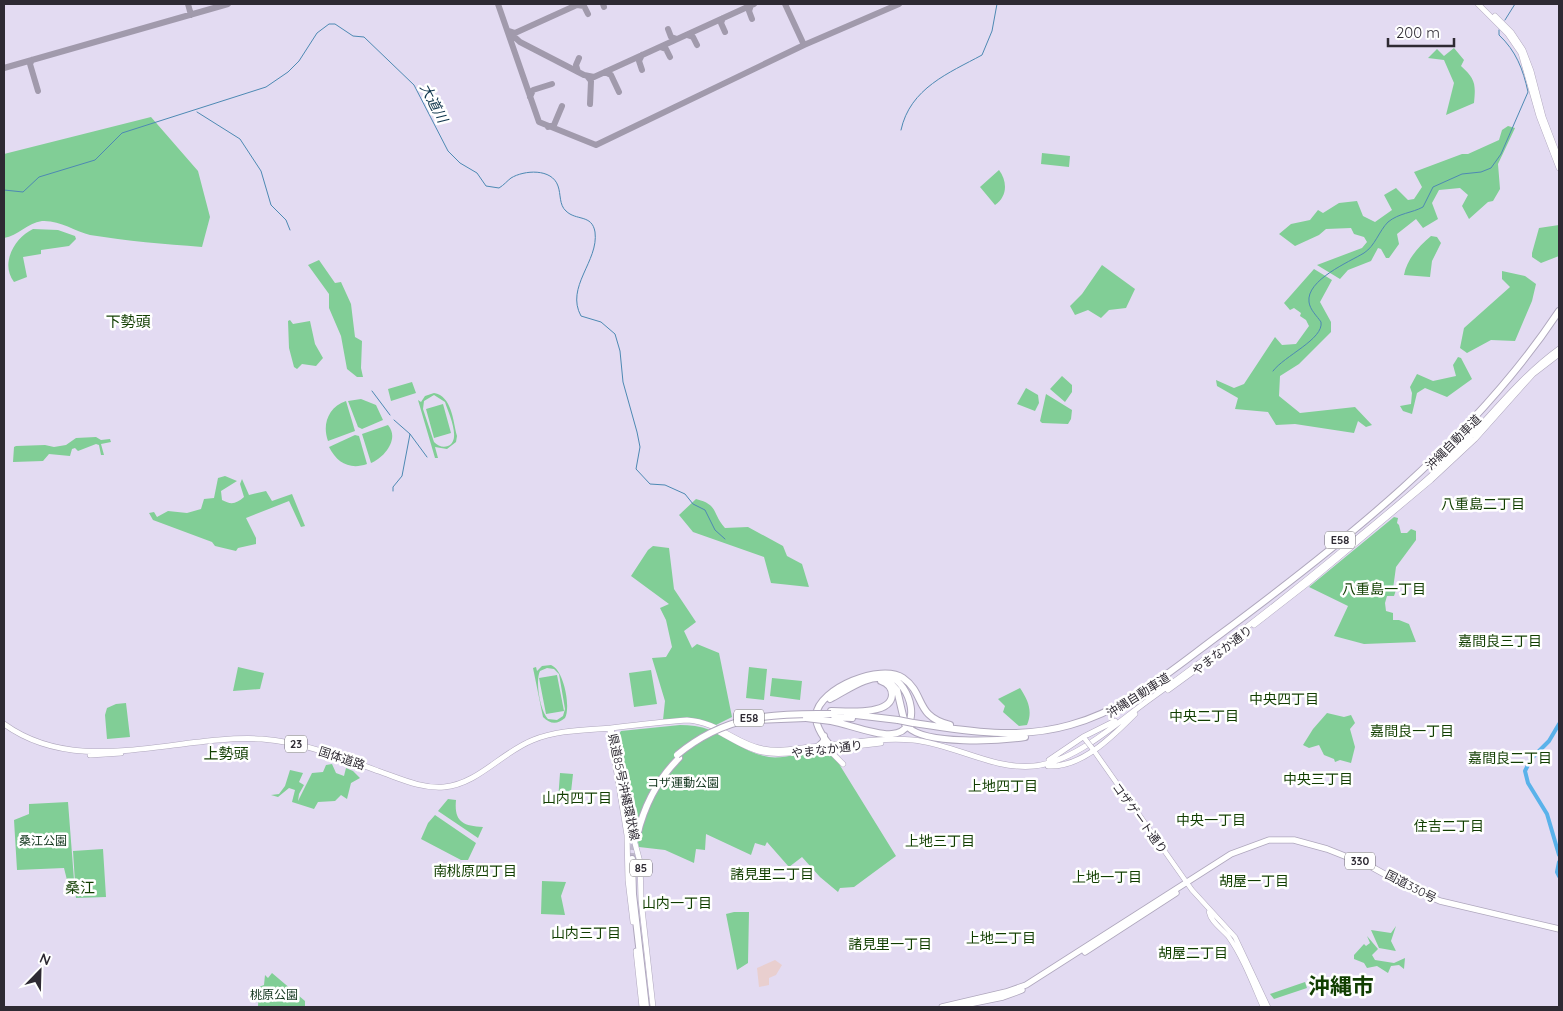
<svg xmlns="http://www.w3.org/2000/svg" width="1563" height="1011" viewBox="0 0 1563 1011" font-family="Quicksand,'Noto Sans JP',sans-serif">
<style>
.commercial{fill:#e9cfcf}
.green{fill:#81ce96;fill-rule:evenodd}
.lines{fill:none;stroke-linecap:round;stroke-linejoin:round}
.stream{stroke:#4d89b3;stroke-width:1}
.river{stroke:#5ab2ea;stroke-width:4}
.taxiway{stroke:#a19aac;stroke-width:6}
.motorway-tunnel{stroke:#bfb8cc;stroke-width:6;stroke-dasharray:6 3;stroke-linecap:butt}
.secondary-casing{stroke:#afa7bd;stroke-width:5.5}
.primary-casing{stroke:#afa7bd;stroke-width:6}
.trunk-casing{stroke:#afa7bd;stroke-width:7}
.motorway-casing{stroke:#afa7bd;stroke-width:8}
.secondary{stroke:#fff;stroke-width:4.5}
.primary{stroke:#fff;stroke-width:5}
.trunk{stroke:#fff;stroke-width:5.5}
.motorway{stroke:#fff;stroke-width:6}
.secondary-bridge-casing{stroke:#afa7bd;stroke-width:5.5;stroke-linecap:butt}
.motorway-bridge-casing{stroke:#afa7bd;stroke-width:8;stroke-linecap:butt}
.secondary-bridge{stroke:#fff;stroke-width:4.5}
.motorway-bridge{stroke:#fff;stroke-width:6}
.labels{text-anchor:middle;dominant-baseline:central;stroke-width:5;stroke-linejoin:round;paint-order:stroke}
.shield{fill:#fff;stroke:#6d6a70;stroke-width:1}
.shield-label{font-size:11px;font-weight:bold;fill:#2e2a33}
.street-label{font-size:12px;fill:#2e2a33;stroke:#fff}
.park-label{font-size:12px;fill:#12351d;stroke:#fff}
.water-label{font-size:14px;font-style:italic;fill:#10364d;stroke:#fff}
.neighbourhood-label{font-size:14px;fill:#113e01;stroke:#fff}
.quarter-label{font-size:15px;fill:#113e01;stroke:#fff}
.town-label{font-size:22px;font-weight:bold;fill:#113e01;stroke:#fff}
</style>
<rect width="100%" height="100%" fill="#e3dbf2"/>
<path class="commercial" d="M775 960 782 965 776 975 769 978V985L759 987 757 968Z"/>
<path class="green" d="M1454 48 1464 60 1461 66C1475 79 1476 83 1474 103L1446 115 1454 83 1444 60 1428 58 1437 49 1444 56Z
M151 117 198 171 210 217 202 247C164 244 127 241 90 235 74 231 60 220 42 221 27 223 18 236 4 238V154Z
M1508 126 1515 128 1498 164 1500 189 1493 201 1488 202 1469 219 1462 206 1468 195 1460 188 1439 190 1432 203 1438 219 1423 228 1416 219 1397 234 1399 244 1389 258H1386L1381 249 1378 248 1371 261 1348 270 1340 279 1317 265 1362 248 1367 242 1364 237 1354 234 1351 228 1326 229 1319 235 1295 246 1279 234 1291 224 1310 220 1318 210 1323 213 1339 203 1357 201 1363 216 1375 222 1392 210 1384 195 1396 188 1408 200 1414 199 1422 187 1414 172 1462 154H1468L1499 140 1502 130Z
M1042 153 1070 156 1069 167 1041 164Z
M999 170C1008 182 1007 197 995 205L980 187Z
M1559 225V256L1541 263 1532 257V253L1539 228Z
M33 229 58 230 75 236 76 239 69 246 41 250V254L23 257 27 277 14 282C0 264 14 238 33 229Z
M1431 236 1437 237 1441 243 1432 261 1430 277 1404 275C1407 259 1419 246 1431 236Z
M319 260 335 283 341 282 351 304 355 337 362 341 361 368 363 377H357L347 369 341 336 329 308V294L308 265Z
M1102 265 1135 289 1126 308 1109 310 1101 318 1088 310 1075 315 1070 306 1082 294Z
M1314 269 1332 280 1320 302 1331 322V332L1299 364 1280 376 1279 396 1300 413 1355 407 1372 425 1366 427 1358 421 1354 433 1295 424 1276 425 1268 412 1235 409 1238 398 1217 386 1216 380 1234 388 1244 384 1275 337 1282 345 1296 344 1309 326 1306 320 1300 316 1301 313 1294 308 1290 310 1284 303Z
M1502 271 1525 276 1536 284 1532 301 1515 341 1491 340 1467 353 1460 348 1464 328 1510 287 1502 279Z
M290 320 293 324 310 321 315 344 323 358 316 366 302 364 297 369 294 367 289 348 288 321Z
M1458 357 1461 358 1472 379 1447 397 1425 388 1417 393 1412 414 1403 411 1400 406 1411 404 1412 393 1410 387 1417 374 1433 381 1456 376 1453 365Z
M1062 376 1072 385V392L1065 402 1050 389Z
M412 382 416 393 391 401 388 389Z
M1026 388 1038 395 1039 403 1035 411 1017 404Z
M434 393C452 396 453 421 457 436L456 442 447 449 435 447 438 458H435L418 400 421 402 425 396ZM434 395 445 402C448 412 462 440 448 446 443 448 438 446 434 442L423 409 424 401Z
M1046 394 1072 410 1071 419 1068 424 1042 423 1040 421Z
M361 399 376 405 383 420 362 429 358 427 348 401Z
M346 401 355 431 328 441C322 425 328 407 346 401Z
M443 404 451 433 434 438 426 409Z
M388 425C400 439 384 458 371 463L362 434Z
M355 435 359 436 367 464C350 470 337 463 329 447Z
M96 437 101 440 110 439 111 442 101 444 104 455H101L99 445 96 444 78 451 75 448 72 449 70 456 49 454 43 461 13 462 14 447 16 446 45 445 54 447 66 445 76 438Z
M225 476 237 481 221 491 222 500C231 505 236 504 244 497L240 484 242 479 249 495 266 491 272 501 292 494 305 526 301 527 289 501 246 518 256 538V544L238 548 236 551 215 546 212 542 153 520 149 513 154 512 157 517 168 511 187 513 201 509 204 499 214 498 218 478Z
M696 499C719 505 711 512 725 528L748 527 783 546 787 556 802 564 809 587 771 583 764 557 693 532 679 515Z
M1394 517 1398 518 1397 523 1399 525 1401 533H1407L1411 529 1416 531V540L1396 567 1393 589 1396 590 1394 596H1387L1385 603 1386 611 1393 613V620H1399L1409 624 1416 642 1364 644 1334 636 1348 606 1309 587Z
M653 546 669 548 674 589 696 622 684 631 692 648 697 644 719 653 732 717 716 725 700 720H663L665 701 652 658 666 657 672 647 666 620 660 608 669 604 631 576 648 550Z
M551 665C564 670 571 707 565 718 557 725 550 724 543 717L533 668 536 667 537 671 542 666ZM547 668 554 669 559 674 565 709 563 716 557 720 548 719C540 711 535 681 540 671Z
M238 667 264 673 260 689 233 691Z
M749 667 767 669 764 700 746 698Z
M651 670 657 704 634 707 629 673Z
M557 675 564 711 546 714 539 678Z
M772 678 802 681 800 700 770 696Z
M1020 688C1028 700 1033 711 1027 725L1019 726 1003 712 1005 706 998 699Z
M126 703 130 737 107 739 105 715 107 708 116 704Z
M1327 713 1344 717 1351 715 1355 723 1350 729 1355 747 1351 763 1340 760 1335 762 1334 759 1324 755 1319 745 1309 748 1303 745 1313 729Z
M680 725C690 725 700 726 710 730 731 738 747 754 769 757 791 760 818 744 836 759L896 856 854 887 840 888 838 892 820 877 802 857 789 867 767 842 765 846 755 843 751 855 706 834 705 850 696 849 694 863 665 850 639 847 617 737 621 731Z
M332 764 336 773 344 776 346 768 353 771 360 778 351 783 347 799 341 795 335 801 318 802 314 809 292 802 295 790 289 788 278 797 271 795 279 794 285 786 290 770 303 773 299 782 304 785 299 794 298 801 312 773 323 772 326 765Z
M560 773 573 774 571 792 566 801H558Z
M448 799 456 800C454 821 462 826 483 827L478 838 438 811Z
M68 802 74 880H67L64 868 17 870 14 820 29 814V804Z
M435 815 476 843 468 860H461L421 839 428 823Z
M103 849 106 897 76 898 73 851Z
M542 881 566 882 561 896 565 915 541 914Z
M734 912H749L748 963 737 970 726 914Z
M1396 926 1391 941 1396 951 1379 948 1371 930 1391 933Z
M1367 936 1378 949 1372 955 1375 960 1394 963 1405 958 1404 969 1399 965 1391 966 1388 973 1377 966 1367 968 1364 963 1354 959V955L1364 944 1366 946 1370 943Z
M272 973 305 1001V1006L310 1007H258L259 987 264 985 265 975 268 978Z
M1305 982 1307 988 1274 999 1270 994Z"/>
<g class="lines">
<path class="stream" d="M1505 20 1515 4
M197 112 240 139 261 171 271 205 286 220 290 230
M901 130C910 88 949 73 982 55L992 31 997 4
M4 190 23 192 39 177 95 160 122 133 266 87 288 72 299 61 317 33 329 24H335L353 36 364 37 414 85 448 151 460 163 477 173 486 186 499 188C504 185 507 181 511 178 524 170 552 168 558 186 561 194 559 205 566 211 576 221 592 214 595 232 599 261 565 287 581 316L601 322 615 334 620 351 623 382 637 432 640 447 636 469 650 484 665 485 685 494 693 504 705 510 715 530 725 539
M1273 371C1284 356 1324 339 1321 322 1317 316 1310 310 1309 302 1306 280 1349 262 1364 253 1375 246 1379 231 1388 222 1399 213 1412 213 1423 207L1433 187 1462 174 1481 172 1491 168 1501 154 1528 92C1523 69 1516 51 1499 35V30
M372 391 390 415
M410 434 427 457
M393 491V487L402 476 410 434 394 420"/>
<path class="river" d="M1559 724 1549 741 1531 759 1525 771 1528 783 1547 814 1559 855
M1559 862 1557 872 1559 876"/>
<path class="taxiway" d="M188 4 191 15
M498 4 539 122 596 145 804 45 899 4
M603 4 604 7
M785 4 804 45
M577 5 584 6 588 14
M751 5 749 11 752 19
M723 18 721 23 725 32
M668 29 671 37 677 39
M509 31 515 33 579 4
M509 32 520 42 584 75 594 77 754 4
M687 35 693 37 697 45
M660 47 666 49 670 57
M642 55 639 61 642 70
M32 60 30 64 38 91
M4 68 228 4
M578 72 576 65 579 58
M605 72 611 75 619 92
M587 76 591 81 590 104
M530 97 533 90 552 84
M548 127 554 125 562 106"/>
<path class="motorway-tunnel" d="M632 859 635 828"/>
<defs>
<path id="secondary" d="M1092 748 1192 890 1235 937 1268 1007
M1209 912C1211 922 1221 928 1228 936 1243 957 1253 984 1263 1007"/>
<path id="primary" d="M1478 4 1508 34 1521 53 1539 116 1559 168
M1495 16 1511 32 1523 50 1531 71 1543 117 1559 159
M1254 625 1308 583 1431 480 1475 439 1533 374 1559 354
M1168 690 1216 655
M4 724C80 779 176 734 262 739 302 742 341 757 378 771 399 778 421 789 444 787 478 784 502 752 533 740 557 730 585 730 611 728 636 725 661 722 687 720 719 722 735 744 763 749 779 752 795 749 810 747 844 744 879 737 913 740 954 744 992 770 1034 766 1075 762 1118 722 1150 699 1216 652 1280 602 1343 550 1378 521 1413 493 1446 462 1484 425 1516 380 1559 349
M611 728 629 821 640 862 641 900 653 1007
M611 728 610 731 627 835 628 880 633 922
M714 729C760 755 762 757 816 750
M830 749 881 743
M821 750 832 753 843 764
M90 755 121 753
M1049 760 1083 737 1115 721
M1048 766C1082 768 1113 736 1135 714
M636 951 642 1007"/>
<path id="trunk" d="M1085 952 1176 893
M942 1007 1006 992 1026 985 1231 854 1269 840H1294L1327 849 1370 866 1404 885 1440 901 1559 929
M954 1007 1003 997 1022 990"/>
<path id="motorway" d="M830 699C846 691 869 673 887 679L897 690 905 724
M831 711C846 711 891 716 892 695 892 688 887 683 881 681
M847 714 898 720
M831 717 852 718
M758 720 806 718
M831 721C847 724 878 736 892 734 924 731 911 684 889 676
M913 723C965 731 1018 740 1070 725 1126 710 1172 670 1218 636 1343 543 1472 442 1559 311
M908 727C926 745 999 741 1025 737
M818 747 824 741V736
M833 748C825 741 815 726 816 715 819 688 881 663 903 678 926 694 914 716 950 725
M637 836C644 806 657 780 679 758
M632 859 633 894 646 1007"/>
</defs>
<use href="#secondary" class="secondary-casing"/>
<use href="#primary" class="primary-casing"/>
<use href="#trunk" class="trunk-casing"/>
<use href="#motorway" class="motorway-casing"/>
<use href="#secondary" class="secondary"/>
<use href="#primary" class="primary"/>
<use href="#trunk" class="trunk"/>
<use href="#motorway" class="motorway"/>
<defs>
<path id="secondary-bridge" d="M1085 739 1092 748"/>
<path id="motorway-bridge" d="M806 718 831 721
M898 720 913 723
M677 755C725 715 771 713 831 714"/>
</defs>
<use href="#secondary-bridge" class="secondary-bridge-casing"/>
<use href="#motorway-bridge" class="motorway-bridge-casing"/>
<use href="#secondary-bridge" class="secondary-bridge"/>
<use href="#motorway-bridge" class="motorway-bridge"/>
</g>
<g class="labels">
<g class="shield">
<rect x="1325" y="531.5" width="30" height="17" rx="4"/>
<rect x="734" y="709.5" width="30" height="17" rx="4"/>
<rect x="285" y="735.5" width="22" height="17" rx="4"/>
<rect x="1345" y="852.5" width="30" height="17" rx="4"/>
<rect x="630" y="859.5" width="22" height="17" rx="4"/>
</g>
<g class="shield-label">
<text x="1340" y="540">E58</text>
<text x="749" y="718">E58</text>
<text x="296" y="744">23</text>
<text x="1360" y="861">330</text>
<text x="641" y="868">85</text>
</g>
<g class="street-label">
<text transform="translate(1453 442) rotate(-45)">沖縄自動車道</text>
<text transform="translate(1222 650) rotate(-38)">やまなか通り</text>
<text transform="translate(1138 695) rotate(-32)">沖縄自動車道</text>
<text transform="translate(827 749) rotate(-7)">やまなか通り</text>
<text transform="translate(342 758) rotate(18)">国体道路</text>
<text transform="translate(624 787) rotate(78)">県道85号沖縄環状線</text>
<text transform="translate(1140 818) rotate(54)">コザゲート通り</text>
<text transform="translate(1411 886) rotate(27)">国道330号</text>
</g>
<g class="park-label">
<text x="683" y="782">コザ運動公園</text>
<text x="43" y="840">桑江公園</text>
<text x="274" y="994">桃原公園</text>
</g>
<g class="water-label">
<text transform="translate(434 103) rotate(62)">大道川</text>
</g>
<g class="neighbourhood-label">
<text x="1483" y="504">八重島二丁目</text>
<text x="1384" y="589">八重島一丁目</text>
<text x="1500" y="641">嘉間良三丁目</text>
<text x="1284" y="699">中央四丁目</text>
<text x="1204" y="716">中央二丁目</text>
<text x="1412" y="731">嘉間良一丁目</text>
<text x="1510" y="758">嘉間良二丁目</text>
<text x="1318" y="779">中央三丁目</text>
<text x="1003" y="786">上地四丁目</text>
<text x="577" y="798">山内四丁目</text>
<text x="1211" y="820">中央一丁目</text>
<text x="1449" y="826">住吉二丁目</text>
<text x="940" y="841">上地三丁目</text>
<text x="475" y="871">南桃原四丁目</text>
<text x="772" y="874">諸見里二丁目</text>
<text x="1107" y="877">上地一丁目</text>
<text x="1254" y="881">胡屋一丁目</text>
<text x="677" y="903">山内一丁目</text>
<text x="586" y="933">山内三丁目</text>
<text x="1001" y="938">上地二丁目</text>
<text x="890" y="944">諸見里一丁目</text>
<text x="1193" y="953">胡屋二丁目</text>
</g>
<g class="quarter-label">
<text x="128" y="321">下勢頭</text>
<text x="226" y="753">上勢頭</text>
<text x="80" y="887">桑江</text>
</g>
<g class="town-label">
<text x="1341" y="986">沖縄市</text>
</g>
</g>
<rect width="1563" height="1011" fill="none" stroke="#2e2a33" stroke-width="10"/>
<g transform="translate(40 971) rotate(23)" stroke="#ffffff" stroke-width="4" paint-order="stroke">
<path d="M0-4L9 19L0 12L-9 19Z" fill="#2e2a33"/>
<text y="-8" font-size="14" font-weight="bold" text-anchor="middle" fill="#2e2a33">N</text>
</g>
<path d="M1388 38v8h66v-8" fill="none" stroke="#2e2a33" stroke-width="2.5"/>
<text x="1396" y="38" font-size="15" fill="#2e2a33" stroke="#ffffff" stroke-width="4" paint-order="stroke">200 m</text>
</svg>
